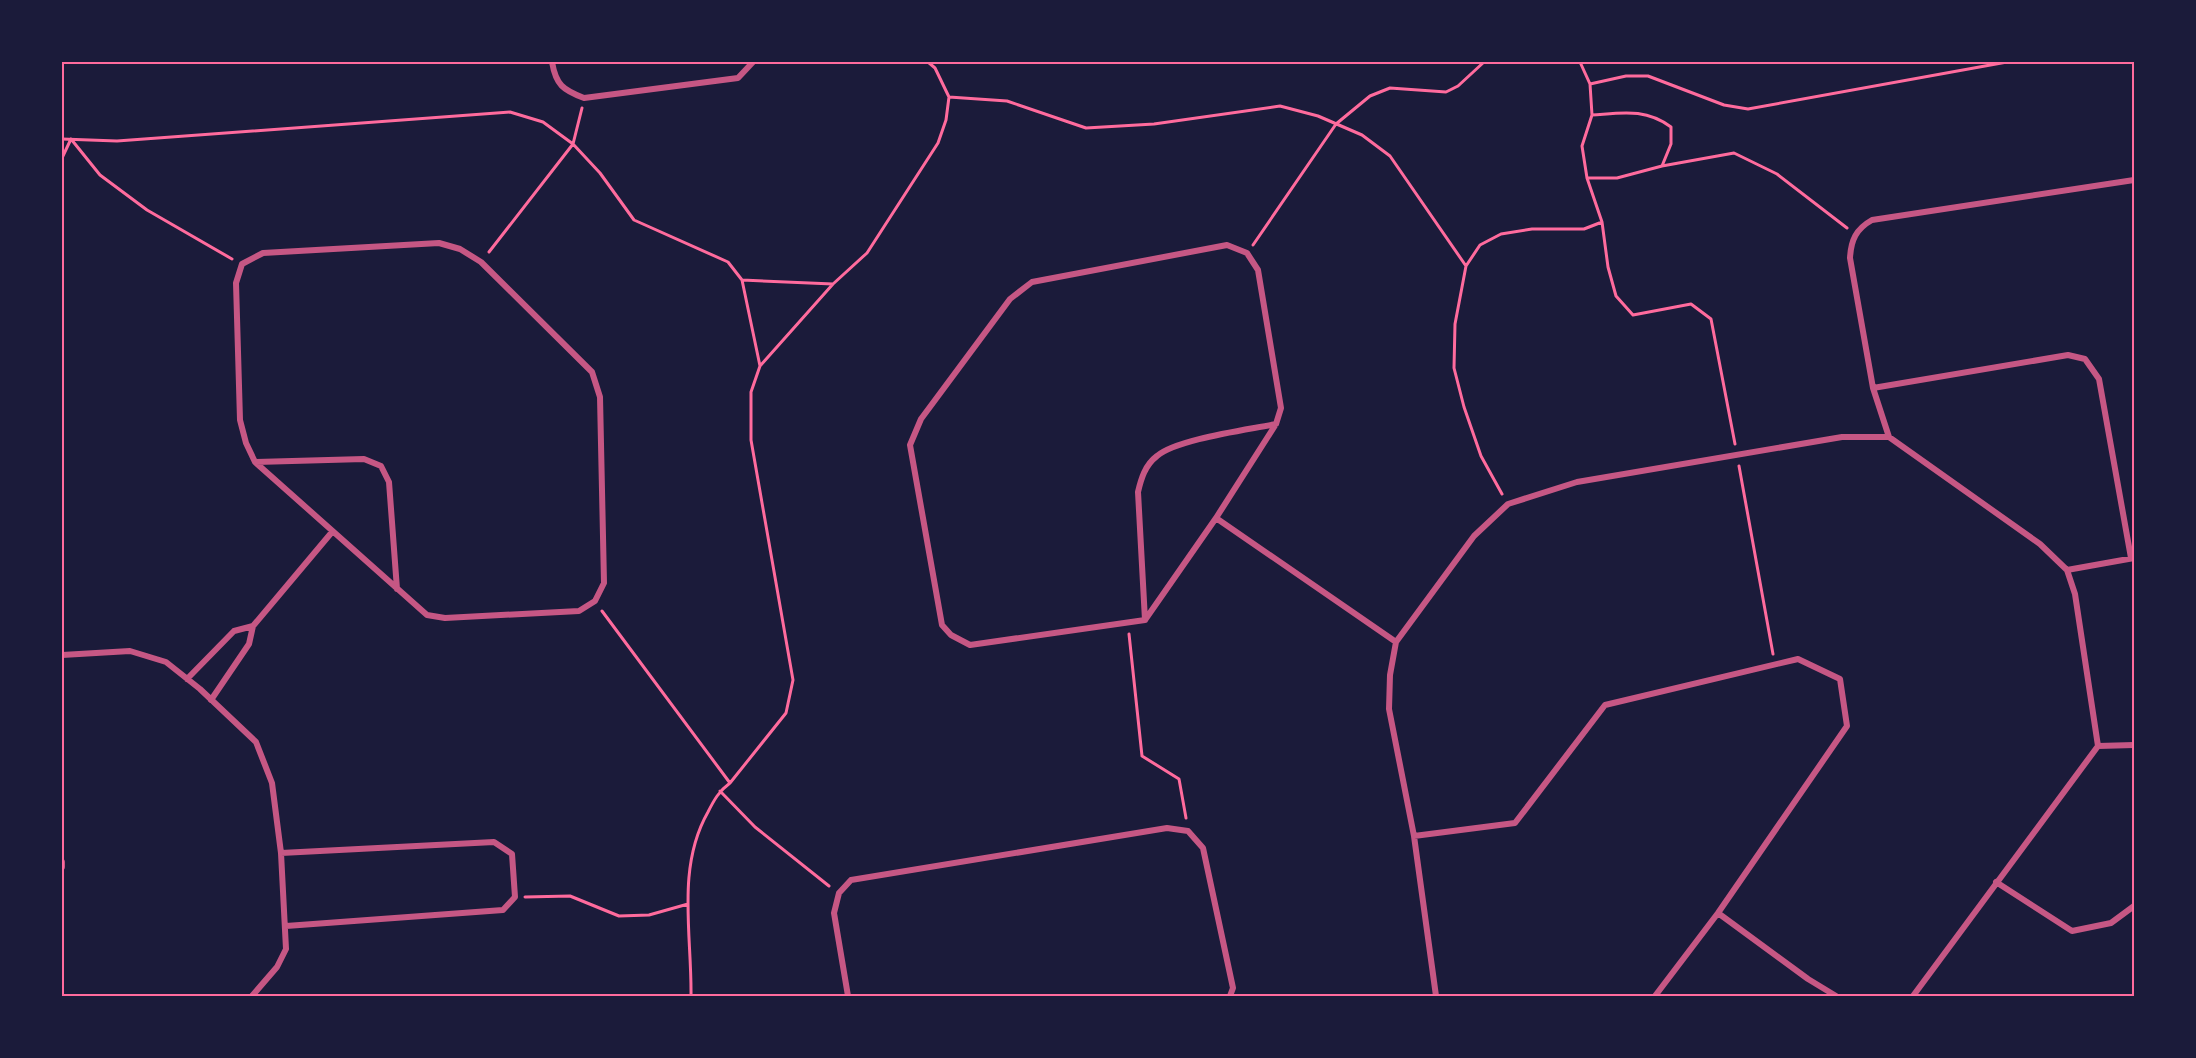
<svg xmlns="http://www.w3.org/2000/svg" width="2196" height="1058" viewBox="0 0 2196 1058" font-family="'Libre Baskerville',serif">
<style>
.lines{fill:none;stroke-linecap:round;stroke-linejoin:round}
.path{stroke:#ff6b9d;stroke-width:3}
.minor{stroke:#c65784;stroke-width:6}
.neatline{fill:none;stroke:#ff6b9d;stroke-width:2}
</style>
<rect width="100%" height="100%" fill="#1b1b3a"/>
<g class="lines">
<path class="path" d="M1590 84 1626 76H1648L1724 105 1748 109 2007 62
M949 97 1007 101 1086 128 1154 124 1280 106 1318 116 1362 135 1390 156 1466 266 1455 324 1454 368 1464 407 1481 456 1502 494
M1592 115C1622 113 1645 108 1671 127V144L1662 166
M62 139 117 141 510 112 543 122 573 144 600 173 634 220 728 262 742 280 760 366
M62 158 71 139 100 175 147 210 232 259
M1587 178H1617L1662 166 1734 153 1777 174 1847 228
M1602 222 1608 267 1616 296 1633 315 1691 304 1711 319 1735 444
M1253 245 1336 124 1370 96 1390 88 1446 92 1458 86 1484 62
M489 252 573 144 582 108
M1466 266 1480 245 1501 234 1532 229H1584L1602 222 1587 178 1582 146 1592 115 1590 84 1580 62
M742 280 833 284
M1739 466 1773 654
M602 611 730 783
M1129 634 1142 756 1179 779 1186 818
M720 791 755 827 829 886
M525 897 570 896 619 916 649 915 688 904
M691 996C692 935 676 868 708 812 714 800 719 791 730 783L786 713 793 680 751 440V392L760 366 833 284 867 253 938 143 946 120 949 97 935 68 928 62"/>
<path class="minor" d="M552 62C556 85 563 90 584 98L738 78 753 62
M439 243 460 249 481 262 592 372 600 397 604 583 595 601 579 611 445 618 427 615 255 462 246 443 240 420 236 283 242 264 263 253Z
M1227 245 1247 253 1258 270 1281 408 1276 424 1216 518 1145 620 970 645 951 635 942 625 910 445 921 419 1010 299 1032 282Z
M1873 388 2068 355 2085 359 2099 379 2131 558
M1889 437 1873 388 1850 258C1851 240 1856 229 1872 220L2134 180
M256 462 364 459 381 466 389 482 397 589
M1216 518 1396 642
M2067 570 2134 558
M1145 620 1138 492C1141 479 1145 465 1157 456 1177 439 1247 430 1276 424
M253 626 332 532
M62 655 130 651 166 662 200 689 256 742 272 783 281 853 286 949 277 967 252 996
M187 679 234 631 253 626 249 644 211 700
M2098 746 2134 745
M1414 836 1515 823 1605 705 1798 659 1840 679 1847 726 1718 913 1655 996
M281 853 494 842 512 854 515 897 503 910 286 926
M62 862V867
M1996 882 2072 931 2111 923 2134 906
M1718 913 1808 979 1836 996
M848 996 834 913 839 893 851 880 1167 828 1188 831 1203 848 1233 988 1230 996
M1436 996 1414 836 1389 709 1390 675 1396 642 1474 536 1508 504 1577 482 1842 437H1889L2040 544 2067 570 2075 594 2098 746 1913 996"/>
</g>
<rect width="2196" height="1058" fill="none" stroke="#1b1b3a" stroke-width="126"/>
<rect x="63" y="63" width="2070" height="932" class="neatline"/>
</svg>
